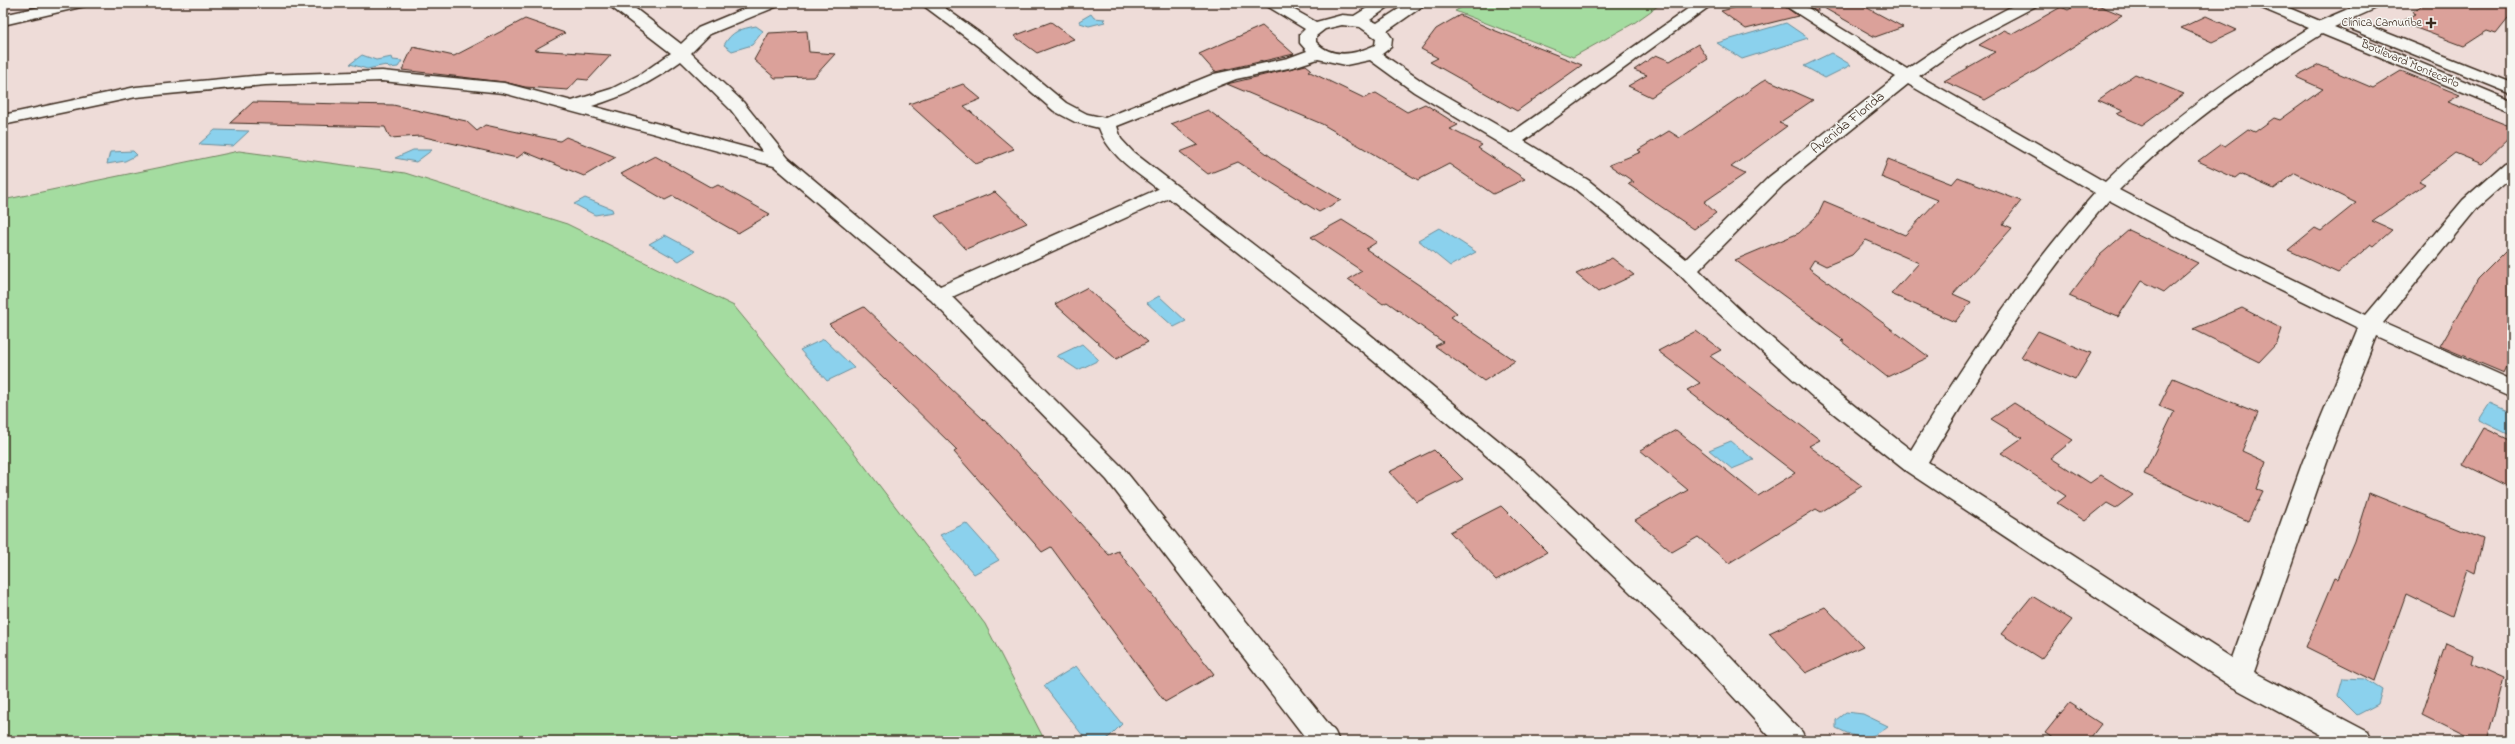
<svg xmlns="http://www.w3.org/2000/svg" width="2515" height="744" viewBox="0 0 2515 744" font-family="'Indie Flower',sans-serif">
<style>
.green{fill:#a4dca0;stroke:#70835f}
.water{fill:#8bd1ed;stroke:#6b8e9a}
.building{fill:#dba19a;stroke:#3b2a1e}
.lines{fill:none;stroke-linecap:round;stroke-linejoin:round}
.minor-casing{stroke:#3b2a1e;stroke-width:3}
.minor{fill:#f6f6f2;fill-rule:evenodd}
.poi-dot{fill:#3b2a1e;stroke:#f6f6f2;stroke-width:1.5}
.labels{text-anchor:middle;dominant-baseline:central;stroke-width:3;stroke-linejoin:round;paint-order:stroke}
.far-poi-label{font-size:12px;fill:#3b2a1e;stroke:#f6f6f2;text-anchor:end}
.far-street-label{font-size:12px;fill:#3b2a1e;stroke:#f6f6f2}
.street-label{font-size:14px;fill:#3b2a1e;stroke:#f6f6f2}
</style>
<rect width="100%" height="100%" fill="#eedcd8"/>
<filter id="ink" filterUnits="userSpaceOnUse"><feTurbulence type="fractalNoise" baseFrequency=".025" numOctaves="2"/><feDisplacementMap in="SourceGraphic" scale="8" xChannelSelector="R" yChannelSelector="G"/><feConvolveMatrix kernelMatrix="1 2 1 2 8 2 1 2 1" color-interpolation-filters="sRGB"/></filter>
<g filter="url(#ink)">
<path class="green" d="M1470 3H1662L1634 23 1573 57 1455 11Z
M239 151 405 173 567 224 734 306 850 447 985 624 1045 741H3V200Z"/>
<path class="water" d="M1091 14 1094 18 1105 19 1103 20 1105 22 1089 26 1080 23 1079 21Z
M1786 23 1808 38 1742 59 1717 43Z
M756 26 763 31 752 45 732 51 724 45C732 31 740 29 756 26Z
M1831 53 1851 65 1825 78 1804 66Z
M362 55 376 60 392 57 393 60 402 61 398 67 389 68 386 65 367 69 350 64Z
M215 130 249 131 233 146 199 144Z
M413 150H432L416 162 395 158Z
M133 151 137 155 125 161 107 164 110 152Z
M585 198 612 209 613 212 595 215 574 204Z
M1439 228 1476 252 1450 266 1418 240Z
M665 235 695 251 679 261 649 244Z
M1159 296 1186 321 1174 327 1147 303Z
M824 339 854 368 827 381 800 350Z
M1082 344 1099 360 1078 370 1057 356Z
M2490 403 2512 413V436L2479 420Z
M1731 441 1754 460 1732 469 1709 450Z
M966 523 999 560 974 574 940 535Z
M1076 666 1122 724 1105 741H1087L1044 686Z
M2343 678 2365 679 2382 690 2378 704 2357 715 2338 696Z
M1846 712 1863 714 1888 726C1866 743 1860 739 1836 728V720Z"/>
<path class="building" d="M1753 3H1780L1798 16 1746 29 1721 11Z
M1803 3H1858L1903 27 1875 37 1817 4 1818 11H1816Z
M2080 3H2093L2122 15 2037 70 1985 100 1944 81 1995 52 1979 45 2004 30 2013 34 2061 7 2068 10Z
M2426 3H2512V14L2496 34 2487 31 2464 46 2400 22 2415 14 2413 11Z
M1460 15 1491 29 1582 65 1517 111 1430 62 1438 58 1421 49 1436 29Z
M2206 16 2237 30 2212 42 2181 28Z
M525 19 565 33 534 50 611 55 588 80 578 79 568 90 525 87 504 82 402 70 413 47 454 56Z
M1051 22 1074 39 1037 53 1014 36Z
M1262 26 1294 54 1215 72 1199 54Z
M807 31 809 52 835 54 814 77 775 78 754 60 769 33Z
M1698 44 1708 59 1651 97 1628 86 1647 75 1634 70 1656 55 1670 61Z
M1306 65 1311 69 1308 71 1364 98 1376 93 1407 112 1425 104 1458 125 1450 129 1482 145 1478 148 1525 179 1493 194 1449 164 1418 180 1322 124 1227 84Z
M2319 65 2373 88 2401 71 2460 95 2448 102 2512 127V135L2482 164 2455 153 2419 181 2425 184 2372 221 2392 230 2374 246 2371 244 2338 273 2288 250 2315 228 2321 231 2356 203 2295 173 2274 189 2240 174 2235 178 2198 161 2221 144 2225 146 2248 129 2255 132 2274 118 2280 120 2323 89 2296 77Z
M2135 74 2184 94 2142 125 2117 114 2123 111 2098 100Z
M1766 79 1813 100 1779 123 1787 126 1731 167 1745 174 1704 202 1716 213 1694 229 1628 184 1634 182 1609 165 1641 152 1638 150 1669 131 1680 138Z
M963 84 981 99 964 106 1014 149 976 164 909 104Z
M253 102 393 105 466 121 477 131 485 125 560 141 566 137 616 157 584 176 525 152 517 158 420 136 390 138 385 127 230 123Z
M1208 110 1282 165 1341 200 1319 212 1238 162 1208 174 1180 152 1198 145 1171 124Z
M655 156 712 188 718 185 770 214 738 233 673 196 665 200 621 174Z
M1888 159 1952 184 1958 177 2021 201 2003 224 2012 228 1953 294 1971 302 1955 322 1891 294 1919 263 1866 240 1852 255 1826 266 1814 260 1809 268 1929 357 1887 377 1841 341 1844 340 1735 260 1799 233 1817 216 1824 201 1905 235 1938 200 1881 177Z
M995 192 1027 223 966 249 935 216Z
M1342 220 1377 242 1366 249 1441 300 1457 313 1451 317 1515 361 1484 381 1435 346 1443 342 1387 302 1383 304 1348 279 1362 271 1311 237Z
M2129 230 2198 263 2164 292 2142 281 2118 317 2069 296 2100 255Z
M2512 245V356L2504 373 2440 346 2479 278Z
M1612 258 1634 275 1598 292 1576 274Z
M1086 288 1148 342 1116 359 1055 304Z
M864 307 1000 435 1109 555 1118 551 1214 674 1165 702 1051 547 1042 552 954 452 957 450 829 324Z
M2242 308 2282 329 2277 343 2259 362 2193 329Z
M1696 331 1721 350 1710 356 1820 440 1809 446 1862 486 1821 512 1816 509 1729 563 1698 537 1672 552 1635 520 1688 490 1640 450 1676 430 1758 496 1795 473 1687 390 1700 383 1658 351Z
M2038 331 2091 353 2075 380 2021 357Z
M2173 378 2258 413 2242 451 2266 462 2257 489 2263 491 2248 521 2144 474 2174 412 2159 406Z
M2014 403 2073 440 2051 458 2090 483 2101 475 2133 495 2116 508 2107 503 2085 521 2057 503 2066 496 2001 453 2022 438 1991 419Z
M2484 428 2512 441V488L2463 464Z
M1434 450 1463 479 1417 502 1389 472Z
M2369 493 2483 539 2475 573 2467 569 2452 616 2406 594 2375 681 2306 647 2335 578 2338 579 2354 541Z
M1501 506 1547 552 1496 580 1450 532Z
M2032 596 2072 620 2041 659 2001 634Z
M1825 607 1863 646 1806 673 1769 633Z
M2446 643 2473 655 2471 663 2504 678 2487 741H2474L2422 715Z
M2069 703 2101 724 2088 741H2057L2045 733Z"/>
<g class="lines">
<defs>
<path id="minor" d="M58 3H87L85 6 3 25V15Z
M606 3H626L632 6 681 44 698 28 758 3H780L778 6 710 34 691 53 743 102 788 158 940 286 1158 189C1135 171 1109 156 1099 128L1075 122 1054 111 979 47 920 3H938L991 41 1066 103 1087 114 1105 118 1214 74 1288 58 1307 51 1300 43V34L1305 29 1262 3H1282L1316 22 1342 15 1354 16 1375 3H1394L1370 20 1377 23 1408 3H1427L1387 31 1392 38 1391 47 1382 54 1426 84 1511 133 1696 3H1714L1524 141 1588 180 1686 259 1769 177 1896 77 1781 3H1800L1907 69 1954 37 2018 3H2038L2036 6 1966 43 1919 76 2105 182C2166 122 2236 73 2309 28L2257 6 2255 3H2277L2320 21 2362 3H2383L2381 6 2334 27 2512 101V112L2322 34C2249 79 2179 129 2119 190L2241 254 2366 315 2463 200 2505 163 2512 161V177L2477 208 2383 323 2512 380V397L2376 336 2327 461 2254 672 2368 732 2372 741H2332L2229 685 1906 471 1813 397 1706 302 1680 275 1574 188 1414 92 1370 60 1346 65 1318 59 1293 67 1236 79 1117 126 1121 139 1133 152 1367 332 1523 461 1711 637 1802 732 1806 741H1774L1693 653 1507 473 1351 342 1169 198 952 297 1123 468 1335 732 1339 741H1308L1107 480 931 300 774 166 503 93 382 81 265 85 136 97 3 125V115L136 87 265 75 382 71 504 83 572 101 611 89 641 74 671 53ZM1342 25 1360 27 1376 38 1375 45C1356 54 1333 60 1316 42V36L1325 29ZM681 61 731 110 763 152 592 106C626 96 652 82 681 61ZM1908 84 2095 193C2024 272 1966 360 1911 450 1838 393 1763 336 1699 270L1783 185ZM2109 200 2226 263 2358 328 2303 461 2232 658 1928 462C1982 370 2038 281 2109 200Z
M2357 21 2512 83V94L2351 29 2349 26Z"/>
</defs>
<use href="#minor" class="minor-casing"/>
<use href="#minor" class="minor"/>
</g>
</g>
<path class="poi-dot" d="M2429 17h4v4h4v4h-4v4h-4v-4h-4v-4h4z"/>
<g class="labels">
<g class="far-poi-label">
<text x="2422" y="23">Clínica Camuribe</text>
</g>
<g class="far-street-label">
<text transform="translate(2410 64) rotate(23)">Boulevard Montecarlo</text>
</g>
<g class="street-label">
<text transform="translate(1848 123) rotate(-39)">Avenida Florida</text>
</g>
</g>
<rect width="2515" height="744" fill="none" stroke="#f6f6f2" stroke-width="16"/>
<rect x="8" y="8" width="2499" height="728" fill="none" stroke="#3b2a1e" stroke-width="1.5" filter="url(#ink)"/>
</svg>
